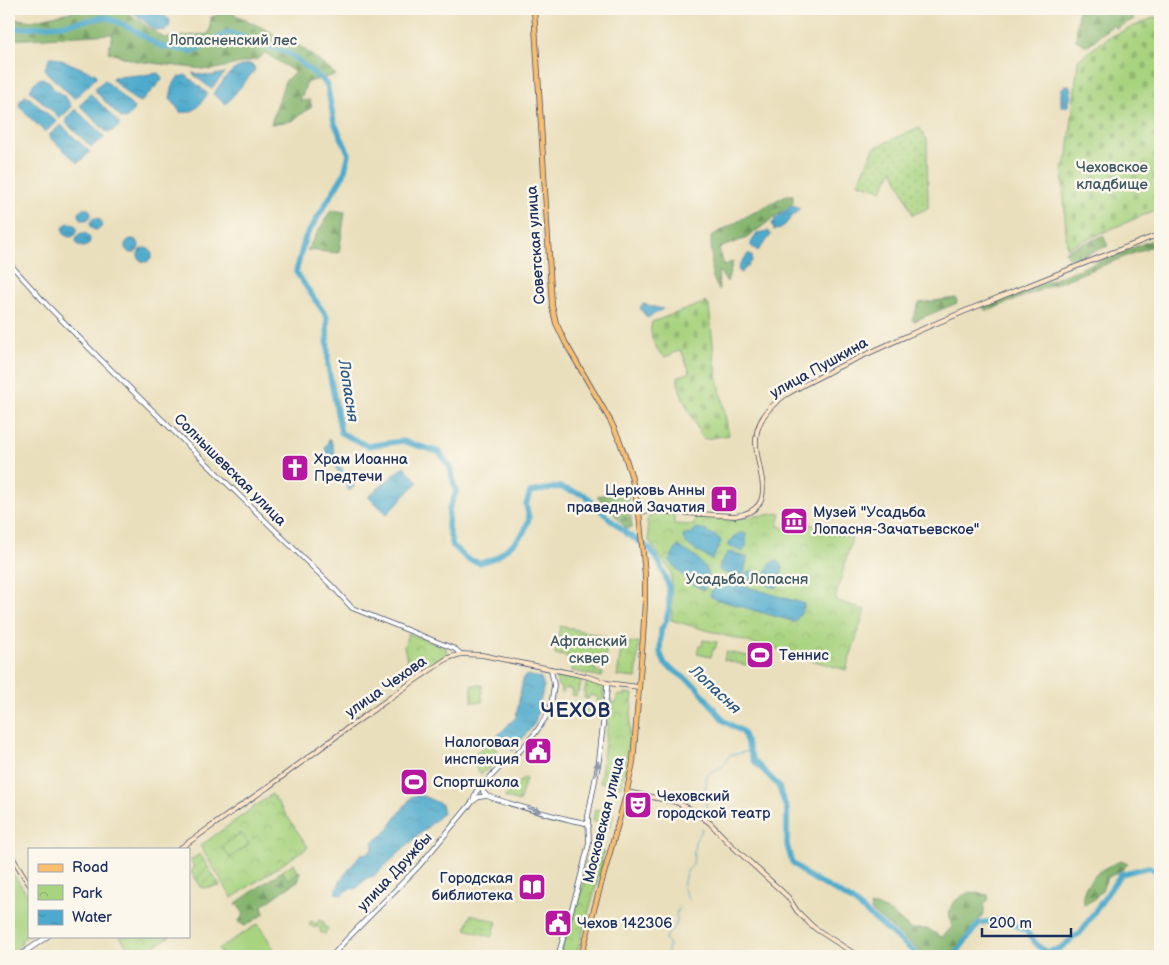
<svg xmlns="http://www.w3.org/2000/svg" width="1169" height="965" viewBox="0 0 1169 965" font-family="'Balsamiq Sans',sans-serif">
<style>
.grass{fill:url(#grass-dots);stroke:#62816e}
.forest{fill:url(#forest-firs);stroke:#507266}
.cemetery{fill:url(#cemetery-stones);stroke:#62816e}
.park{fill:url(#park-crowns);stroke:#62816e}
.garden{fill:url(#garden-furrows);stroke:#62816e}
.pitch{fill:#a8d37f;stroke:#62816e}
.water{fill:url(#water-ripples);stroke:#346c95}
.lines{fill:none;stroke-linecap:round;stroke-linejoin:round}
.stream{stroke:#4eaacc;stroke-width:1}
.river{stroke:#4eaacc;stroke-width:5.5}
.tertiary-casing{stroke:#3a496c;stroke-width:5.5}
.secondary-casing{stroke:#3a496c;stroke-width:5.5}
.primary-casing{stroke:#3a496c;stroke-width:6}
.tertiary{stroke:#fff;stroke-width:4}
.secondary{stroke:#fde5c5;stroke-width:4}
.primary{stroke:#fabe6e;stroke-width:4.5}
.oneway{fill:#8d97ae}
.labels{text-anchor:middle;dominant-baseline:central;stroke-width:5;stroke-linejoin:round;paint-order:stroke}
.park-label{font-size:15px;fill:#3e5866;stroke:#fbf7ec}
.street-label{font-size:15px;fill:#1b2f5e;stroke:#fbf7ec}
.poi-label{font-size:15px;fill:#1b2f5e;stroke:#fbf7ec;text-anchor:start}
.water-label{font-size:16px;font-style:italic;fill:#2d5a84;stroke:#fbf7ec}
.district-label{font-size:20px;font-weight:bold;letter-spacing:1px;fill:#1b2f5e;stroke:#fbf7ec}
</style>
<defs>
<pattern id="grass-dots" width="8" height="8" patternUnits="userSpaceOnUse" patternTransform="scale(1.25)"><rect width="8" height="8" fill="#a8d37f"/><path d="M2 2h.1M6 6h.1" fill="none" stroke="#90b570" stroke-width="1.8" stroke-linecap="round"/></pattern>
<pattern id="forest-firs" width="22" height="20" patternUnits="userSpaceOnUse" patternTransform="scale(1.25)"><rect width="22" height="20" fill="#86b56e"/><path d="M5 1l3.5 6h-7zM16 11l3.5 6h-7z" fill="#6d945e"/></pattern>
<pattern id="cemetery-stones" width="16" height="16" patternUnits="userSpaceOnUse" patternTransform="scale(1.25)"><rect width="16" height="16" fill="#a8d37f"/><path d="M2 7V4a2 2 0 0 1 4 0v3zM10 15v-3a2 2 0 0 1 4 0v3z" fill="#90b570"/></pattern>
<pattern id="park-crowns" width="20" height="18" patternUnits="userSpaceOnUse" patternTransform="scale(1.25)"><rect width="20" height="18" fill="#a8d37f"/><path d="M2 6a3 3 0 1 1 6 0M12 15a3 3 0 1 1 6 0" fill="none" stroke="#90b570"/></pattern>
<pattern id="garden-furrows" width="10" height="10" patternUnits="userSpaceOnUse" patternTransform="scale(1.25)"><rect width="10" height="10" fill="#a8d37f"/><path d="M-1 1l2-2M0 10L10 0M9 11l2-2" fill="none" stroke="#90b570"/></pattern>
<pattern id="water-ripples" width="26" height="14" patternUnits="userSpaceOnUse" patternTransform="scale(1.25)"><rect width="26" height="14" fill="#4eaacc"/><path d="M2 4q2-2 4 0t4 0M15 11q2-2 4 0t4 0" fill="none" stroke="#408ba9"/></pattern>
</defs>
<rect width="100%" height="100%" fill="#fbf7ec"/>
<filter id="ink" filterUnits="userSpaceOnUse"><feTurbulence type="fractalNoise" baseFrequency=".02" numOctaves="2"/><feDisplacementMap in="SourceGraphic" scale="10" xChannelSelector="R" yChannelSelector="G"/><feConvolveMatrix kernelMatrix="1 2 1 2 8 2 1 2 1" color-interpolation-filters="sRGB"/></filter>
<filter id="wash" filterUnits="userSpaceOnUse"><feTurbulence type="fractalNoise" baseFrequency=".0096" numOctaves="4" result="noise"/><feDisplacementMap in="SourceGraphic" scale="20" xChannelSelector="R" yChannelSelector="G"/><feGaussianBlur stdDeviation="1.12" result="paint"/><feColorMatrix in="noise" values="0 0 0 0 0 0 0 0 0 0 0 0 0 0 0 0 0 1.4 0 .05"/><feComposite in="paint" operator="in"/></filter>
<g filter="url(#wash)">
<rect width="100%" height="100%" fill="#eadfbc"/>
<path class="grass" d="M919 127 927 140 928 208 913 215 893 169 882 190 858 183 874 148Z
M557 674 582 679 579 692 577 691 576 696 572 695 573 690 565 688 563 693 560 692 561 687 558 686 555 675Z
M587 680 596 682 603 687 604 692 602 703 597 701 598 697 590 695 588 699 584 698 585 694 584 693Z
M582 708 601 713 600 718 581 713Z"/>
<path class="forest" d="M83 9H123L164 38 209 34 211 17 228 11 303 48 336 75 307 82 300 101 310 100 312 107 291 121 271 124 285 81 295 72 265 53 258 59 211 70 136 61 108 52 113 34 9 40V18L32 21Z
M1078 9H1127L1134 19 1116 28 1113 25 1087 46 1076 40Z
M786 195H793V203L747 238 719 248 724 266 733 261 727 282 718 270 719 290 712 276 711 236Z
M331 210 345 212 339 253 307 250Z
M1103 236 1108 246 1071 260 1065 251Z
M1160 237V243L1032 293 987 311 984 307Z
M956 298 957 303 914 321 912 320 919 303Z
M628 490 632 527 627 529 597 496Z
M1121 861 1128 864 1123 869 1107 878 1102 890 1093 900 1084 905C1078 889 1096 872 1109 866 1113 864 1117 863 1121 861Z
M282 871 288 878 300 871 299 880 262 906 264 914 245 926 238 922 244 914 236 903Z
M970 892 988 895 989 899 984 905V914L950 956H925L872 912 870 906H876L892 913 910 929H928L942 937 952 927C945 907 953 900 970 892Z"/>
<path class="cemetery" d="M1160 15V208L1067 248 1062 168 1068 155 1078 60 1107 38Z
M706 302 709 306 715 363 729 435 705 439 702 437C695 422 677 392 678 377L690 372 681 350 665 357C655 350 648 334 652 322Z"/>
<path class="park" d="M653 513 674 514V524L694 525 696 516 740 518 781 513 778 526 804 534 810 524 852 538 835 600 865 610 846 670 671 620 672 612 671 572 649 541 647 520Z
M560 626 607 637 605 669 596 667 595 671 603 673 602 677 572 671 574 658 555 654Z
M408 633 446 648 447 654 415 676 410 674 404 646Z
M703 640 717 642 715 649H713L711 657 697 654 699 646H702Z
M639 642 636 678 617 676 622 643Z
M726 652 764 659 763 666 747 662 746 665 724 660Z
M625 693 633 694 626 766 622 787 600 782 610 703H616L617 695 625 696Z
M523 778 526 779 519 802 504 797Z
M272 794 308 847 232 898 200 846Z
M595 809 613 814 610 826 593 821Z
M590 849 603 852 601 861 603 862 576 956H559L576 901 579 899 584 884 582 880Z
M294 863 298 872 288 879 282 871Z
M471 914 497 922 492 937 466 929Z
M319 920 325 923 323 926 328 928 325 934 320 932 321 929 316 926 315 928 309 925 311 921 317 924Z
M120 936H170L140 956H133Z"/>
<path class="garden" d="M200 854 220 886 202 888 191 872 194 868 191 860Z"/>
<path class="pitch" d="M472 685H482V702H472Z
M491 742 497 751 487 759 492 766 481 774 469 759Z
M241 833 249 844 230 858 222 846Z
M9 868 29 897V935L20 941 22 944 9 952Z
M258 924 274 949 263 956H223L218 949Z"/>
<path class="water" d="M129 9C148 9 155 8 170 20L169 27 165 31 154 29Z
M50 57H54L96 74V78L75 99 46 72 45 68Z
M249 64 254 66 255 70 226 104 213 94C225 79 229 68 249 64Z
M158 73 161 76 162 80 141 102C131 100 121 87 113 80L112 78 114 77 151 74Z
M192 73 209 76 225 73 211 89Z
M186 75 208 94C199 104 195 115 180 112L170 98 173 85 178 77Z
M42 78 50 82 53 89C60 91 69 100 71 106L69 110 60 118 30 91C32 85 35 80 42 78Z
M105 80 134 108 131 114 126 119 121 118 96 92 95 88Z
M1065 85 1070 86 1071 96 1068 106 1062 107 1061 106V90Z
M91 94 119 123V126C115 129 111 134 105 131L81 107V103L89 95Z
M26 95 57 122 45 132 19 107 20 101Z
M74 110H76L103 135 104 138 91 147 66 123V119Z
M61 125 90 152 78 163 48 136Z
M793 205 800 208 781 229 774 230 772 224 777 217Z
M79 214a6 6 0 1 1 12 0a6 6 0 1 1-12 0Z
M90 224a6 6 0 1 1 12 0a6 6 0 1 1-12 0Z
M63 230a7 7 0 1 1 14 0a7 7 0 1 1-14 0Z
M768 231 771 235 758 251 751 246V243L757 233Z
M76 240a7 7 0 1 1 14 0a7 7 0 1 1-14 0Z
M125 246a7 7 0 1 1 14 0a7 7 0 1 1-14 0Z
M138 255a7 7 0 1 1 14 0a7 7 0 1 1-14 0Z
M749 253 752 256V261L741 273 738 270 740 264Z
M643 304 663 309 647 318 640 308Z
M329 439 331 440 334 451 348 482 355 486 349 491 325 449Z
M404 466 418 482 387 514 368 497Z
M695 528 702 529 719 538 721 542 712 560 689 546 684 541 683 535 692 534Z
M740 533 744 534 746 535C747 542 747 547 743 552L728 546C731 540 734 535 740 533Z
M678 546 696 557 709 573 704 590C690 584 678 572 669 560Z
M731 552 747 558 744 573 742 578 722 572 719 570 720 565 727 553Z
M774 561C776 561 780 561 781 564 785 569 779 582 777 588L768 586 765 583C766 576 766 564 774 561Z
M752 571H754L757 573 755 581 745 578 747 572Z
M716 578 799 602 804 604V608L795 622 715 599 710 596Z
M527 675 541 678 544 686 535 723 513 751 495 738 516 717 523 678Z
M412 796H423L441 804 443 813 374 876 367 878 356 889 350 888 342 895 335 893 342 878 361 854 369 853 373 848V842L384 834Z"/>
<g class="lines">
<path class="stream" d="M707 817 705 793 707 776 712 771 722 767 730 755 750 751
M689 901 683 887 685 877 686 873 693 864 695 841 701 833 702 828
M667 956 669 945 665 938C671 928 680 928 676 914L679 908"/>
<path class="river" d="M9 29 61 25 106 17 131 28 160 46 194 52 228 32 290 54 327 84 334 122 349 154 344 174 305 238 296 272 327 317 328 366 341 433 368 446 402 441 439 452 450 467 456 492 449 509 448 528 453 546 467 559 480 563 497 557 516 541 524 532 529 518 526 505 530 492 559 487 585 495 600 510 626 533 650 549 659 562 669 587V608L666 621 661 630 660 652 665 664 696 686 724 721 743 732 753 760 778 785 787 810V845L792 862 805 874 851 900 919 956
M954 956 979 923 1005 919 1027 932 1038 946 1046 952 1059 949 1080 933 1121 874 1149 867 1160 873"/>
</g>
</g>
<g filter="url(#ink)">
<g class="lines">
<defs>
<path id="tertiary" d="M9 263 48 306 100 359 335 589 352 608 455 649 461 654
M483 785V792L487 796C515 806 543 813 571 820 578 822 585 821 589 826
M473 801 479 797 487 796
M19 956 48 936
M332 956 345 941 419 866 469 806 473 801 476 792 500 767 520 751 536 732 546 717 551 706 554 685 551 669
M558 956 577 891 589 843 588 816 599 760 607 689V683"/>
<path id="secondary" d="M639 512 649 511 735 516C783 509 754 469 756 439 757 421 770 406 784 396 800 386 818 378 834 369 856 359 878 349 900 339 985 301 1073 268 1160 234
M627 792 676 802 692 810 710 823 729 843 788 897 797 911 809 923 816 929 858 956
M179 849 268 787 345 730 411 683 448 658 461 654 482 655 585 676 607 683 639 687
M9 852 29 884"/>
<path id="primary" d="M534 9 552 306 556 323 565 342 611 422 619 439 625 456 631 475 639 512 645 575V601L643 638 633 762 626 795 581 956"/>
</defs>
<use href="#tertiary" class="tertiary-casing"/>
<use href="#secondary" class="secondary-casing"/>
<use href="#primary" class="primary-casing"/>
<use href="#tertiary" class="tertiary"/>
<use href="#secondary" class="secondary"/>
<use href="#primary" class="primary"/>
</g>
<defs><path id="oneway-solid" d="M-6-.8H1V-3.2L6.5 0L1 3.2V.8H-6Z" transform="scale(1.25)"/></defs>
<g class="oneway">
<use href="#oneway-solid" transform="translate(597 768) rotate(-80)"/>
<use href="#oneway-solid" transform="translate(534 810) rotate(15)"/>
</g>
</g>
<defs>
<symbol id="church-square" viewBox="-11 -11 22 22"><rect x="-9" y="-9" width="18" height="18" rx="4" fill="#b5179e" stroke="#fbf7ec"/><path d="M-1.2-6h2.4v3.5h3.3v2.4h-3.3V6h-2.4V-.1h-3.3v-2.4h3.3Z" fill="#fff"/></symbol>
<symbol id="museum-square" viewBox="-11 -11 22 22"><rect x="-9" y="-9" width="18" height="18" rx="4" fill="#b5179e" stroke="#fbf7ec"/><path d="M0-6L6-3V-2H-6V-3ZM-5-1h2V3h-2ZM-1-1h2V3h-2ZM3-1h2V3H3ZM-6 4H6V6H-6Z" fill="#fff"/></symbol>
<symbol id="stadium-square" viewBox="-11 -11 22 22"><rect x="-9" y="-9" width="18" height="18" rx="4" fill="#b5179e" stroke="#fbf7ec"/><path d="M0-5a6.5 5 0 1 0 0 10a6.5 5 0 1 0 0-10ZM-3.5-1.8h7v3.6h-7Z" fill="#fff"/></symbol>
<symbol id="civic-square" viewBox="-11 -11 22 22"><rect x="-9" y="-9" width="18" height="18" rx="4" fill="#b5179e" stroke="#fbf7ec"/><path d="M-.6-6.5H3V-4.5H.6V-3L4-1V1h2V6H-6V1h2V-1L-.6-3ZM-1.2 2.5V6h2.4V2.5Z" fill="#fff"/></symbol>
<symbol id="theatre-square" viewBox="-11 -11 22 22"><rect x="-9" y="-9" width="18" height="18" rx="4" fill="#b5179e" stroke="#fbf7ec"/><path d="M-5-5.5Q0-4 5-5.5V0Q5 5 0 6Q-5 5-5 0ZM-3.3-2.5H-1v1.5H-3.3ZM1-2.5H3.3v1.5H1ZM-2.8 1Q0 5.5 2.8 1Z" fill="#fff"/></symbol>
<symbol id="library-square" viewBox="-11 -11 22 22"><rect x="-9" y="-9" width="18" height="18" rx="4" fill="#b5179e" stroke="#fbf7ec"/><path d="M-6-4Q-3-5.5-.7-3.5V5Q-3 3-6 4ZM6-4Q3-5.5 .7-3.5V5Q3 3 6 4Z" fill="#fff"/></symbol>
</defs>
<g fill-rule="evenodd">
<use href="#church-square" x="279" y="452" width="32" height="32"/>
<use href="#church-square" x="708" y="483" width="32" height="32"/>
<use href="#museum-square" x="778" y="505" width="32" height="32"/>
<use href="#stadium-square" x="744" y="639" width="32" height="32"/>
<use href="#civic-square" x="522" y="735" width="32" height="32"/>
<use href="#stadium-square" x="398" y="766" width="32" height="32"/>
<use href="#theatre-square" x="622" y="789" width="32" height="32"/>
<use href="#library-square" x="516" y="871" width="32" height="32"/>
<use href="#civic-square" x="542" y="907" width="32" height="32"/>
</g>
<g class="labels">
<g class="park-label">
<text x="233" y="40">Лопасненский лес</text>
<text x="1112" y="167">Чеховское<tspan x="1112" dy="17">кладбище</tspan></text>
<text x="747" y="579">Усадьба Лопасня</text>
<text x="589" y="641">Афганский<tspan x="589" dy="17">сквер</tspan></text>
</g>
<g class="street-label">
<text transform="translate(536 245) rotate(-94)">Советская улица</text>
<text transform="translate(819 368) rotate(-29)">улица Пушкина</text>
<text transform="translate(230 470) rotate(45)">Солнышевская улица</text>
<text transform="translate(386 687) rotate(-35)">улица Чехова</text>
<text transform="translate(604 820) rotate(-76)">Московская улица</text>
<text transform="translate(395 872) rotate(-47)">улица Дружбы</text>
</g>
<g class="poi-label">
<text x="314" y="459">Храм Иоанна<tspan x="314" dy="17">Предтечи</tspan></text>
<text x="705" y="490" text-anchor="end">Церковь Анны<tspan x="705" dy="17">праведной Зачатия</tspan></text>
<text x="813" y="512">Музей "Усадьба<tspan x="813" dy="17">Лопасня-Зачатьевское"</tspan></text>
<text x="779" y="655">Теннис</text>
<text x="519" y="742" text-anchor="end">Налоговая<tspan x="519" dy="17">инспекция</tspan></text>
<text x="433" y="782">Спортшкола</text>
<text x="657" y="796">Чеховский<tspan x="657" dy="17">городской театр</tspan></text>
<text x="513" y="878" text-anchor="end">Городская<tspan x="513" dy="17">библиотека</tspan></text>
<text x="577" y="923">Чехов 142306</text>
</g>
<g class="water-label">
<text transform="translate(348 391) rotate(81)">Лопасня</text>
<text transform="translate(715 690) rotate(43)">Лопасня</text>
</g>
<g class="district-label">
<text x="576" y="711">ЧЕХОВ</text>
</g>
</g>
<rect width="1169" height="965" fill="none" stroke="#fbf7ec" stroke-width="30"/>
<rect x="28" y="848" width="162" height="90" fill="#fbf7ec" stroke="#a1a7b3"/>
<rect x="38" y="864" width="25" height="8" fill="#fabe6e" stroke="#a1a7b3"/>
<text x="72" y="872" font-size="15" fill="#1b2f5e">Road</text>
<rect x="38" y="885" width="25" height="15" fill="url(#park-crowns)" stroke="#a1a7b3"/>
<text x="72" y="898" font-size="15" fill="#1b2f5e">Park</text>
<rect x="38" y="910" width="25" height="15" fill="url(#water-ripples)" stroke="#a1a7b3"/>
<text x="72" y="922" font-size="15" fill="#1b2f5e">Water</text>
<path d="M982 928v8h89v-8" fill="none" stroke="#1b2f5e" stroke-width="2.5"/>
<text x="989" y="928" font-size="15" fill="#1b2f5e" stroke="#fbf7ec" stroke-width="4" paint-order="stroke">200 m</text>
</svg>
